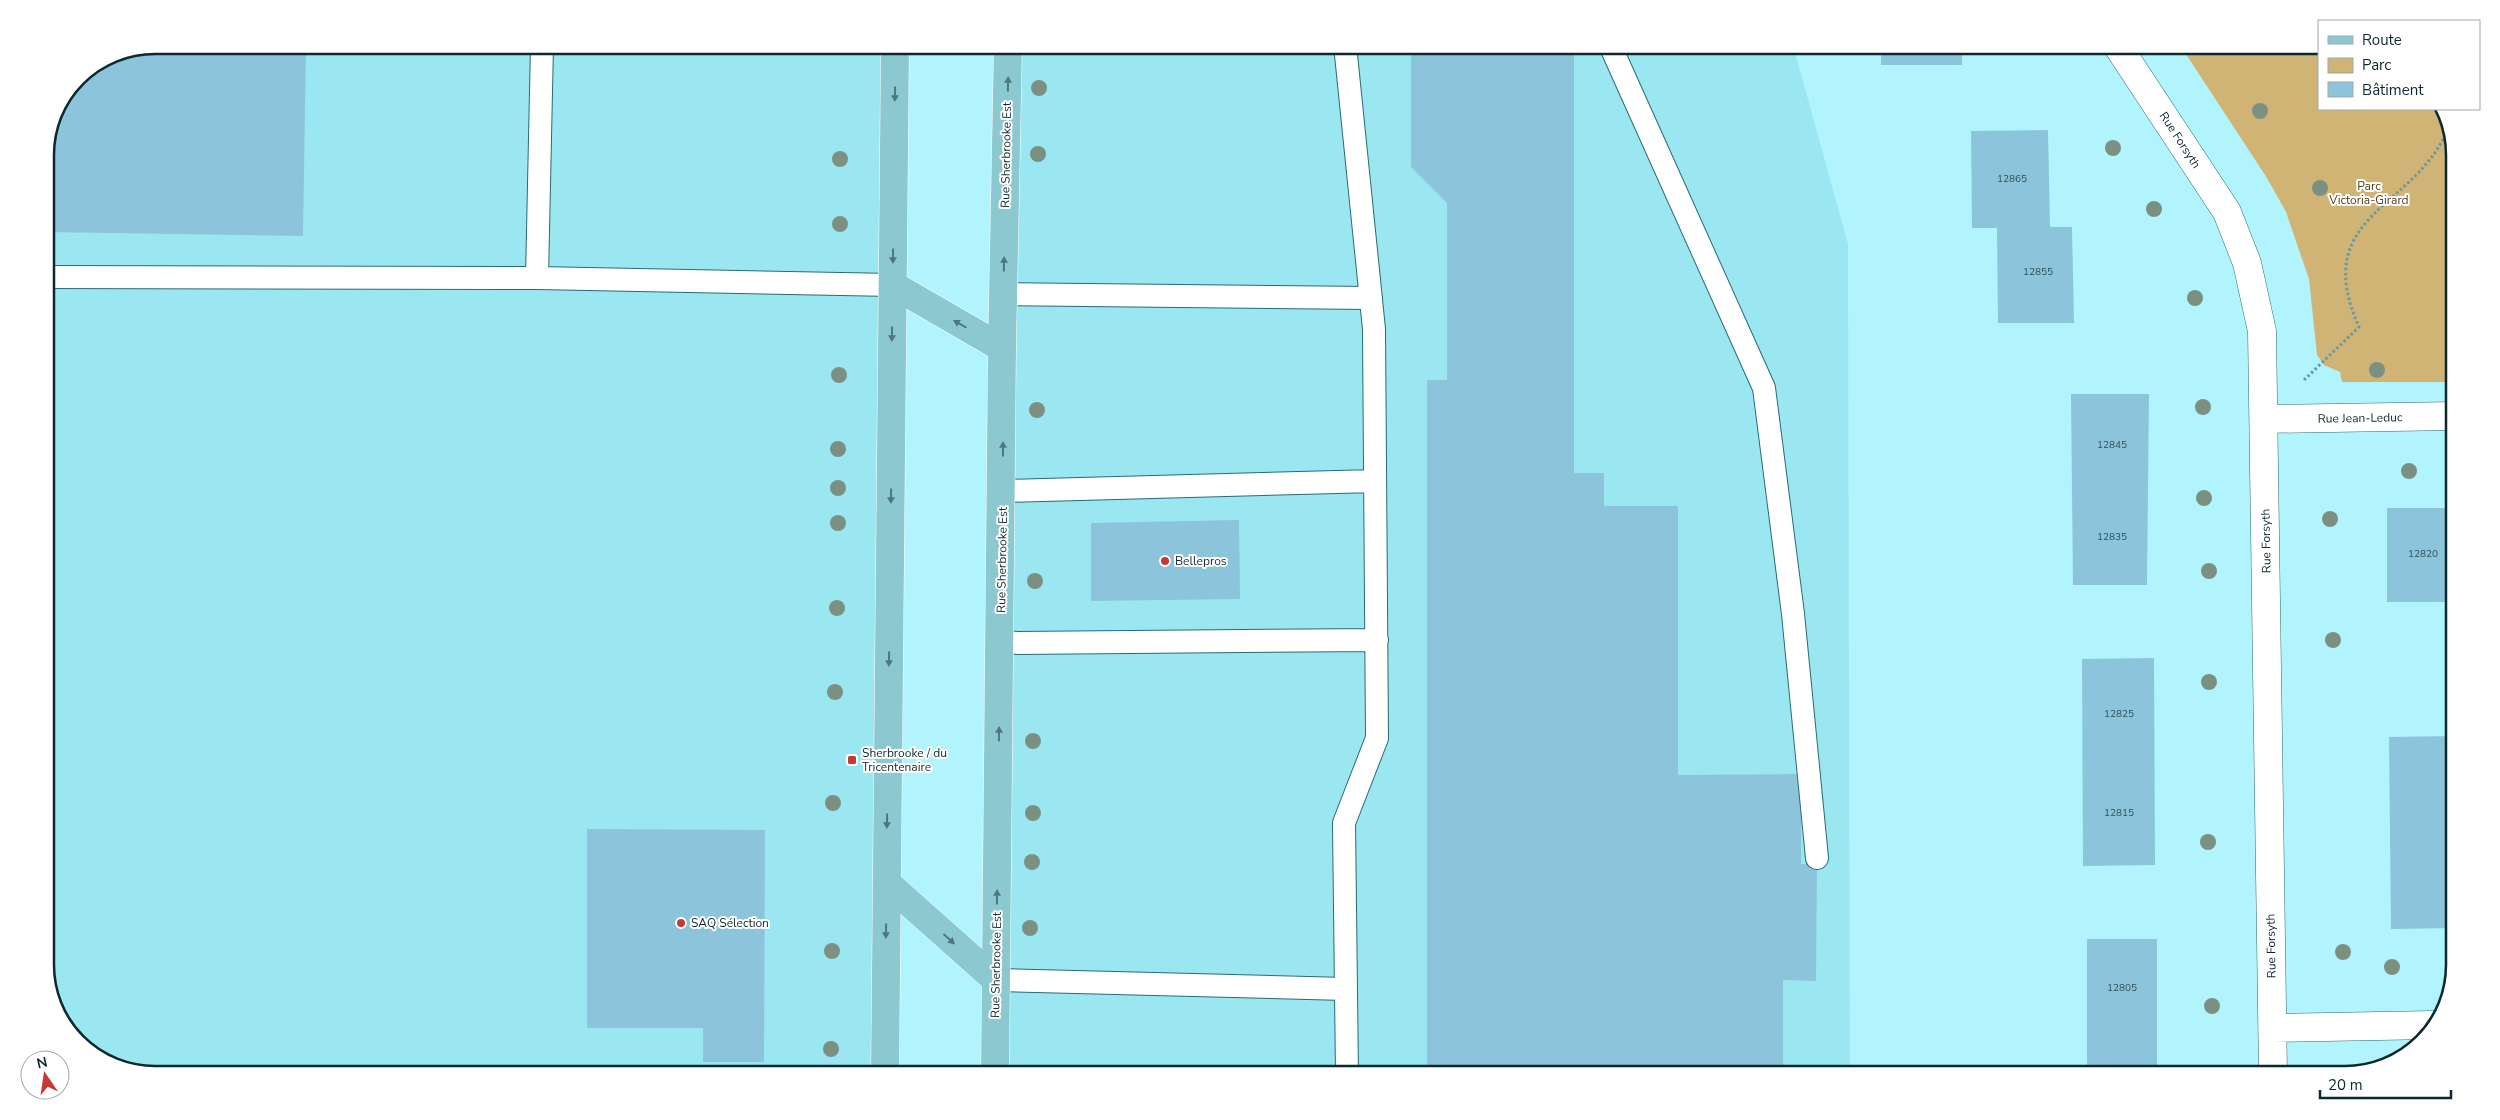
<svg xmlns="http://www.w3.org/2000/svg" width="2500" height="1120" viewBox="0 0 2500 1120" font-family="'Nunito Sans',sans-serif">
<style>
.built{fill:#9be7f1}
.green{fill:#d0b475}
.building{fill:#8cc4dc}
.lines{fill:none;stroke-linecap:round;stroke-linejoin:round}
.lane-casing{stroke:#296b73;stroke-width:24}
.street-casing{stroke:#296b73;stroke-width:29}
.primary-casing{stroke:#fff;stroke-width:29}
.path{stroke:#6999a0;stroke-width:3;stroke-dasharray:2.5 2.5;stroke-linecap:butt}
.lane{stroke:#fff;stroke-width:22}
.street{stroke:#fff;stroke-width:28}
.primary{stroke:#8cc8d0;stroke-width:28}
.tree{fill:#7c9081}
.oneway{fill:#4d787e}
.poi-dot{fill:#c73836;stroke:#fff;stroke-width:2}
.labels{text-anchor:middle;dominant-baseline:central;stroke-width:4;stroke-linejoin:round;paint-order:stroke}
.number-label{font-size:10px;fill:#2e5059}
.street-label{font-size:12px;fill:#0e292d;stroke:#fff}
.park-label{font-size:12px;fill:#4f3f1b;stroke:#fff}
.poi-label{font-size:12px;fill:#0e292d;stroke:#fff;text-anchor:start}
.rim{fill:none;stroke:#0e292d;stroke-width:2.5}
</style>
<rect width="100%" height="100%" fill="#b2f4fd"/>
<path class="built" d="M155 45H895L885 1075H155L113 1067 64 1026 45 972V148Z
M1004 45H1793L1848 244 1850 1075H995Z"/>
<path class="green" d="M2180 45H2319V109H2441L2455 148V382H2342L2340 372 2324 365 2317 355 2309 279 2286 212 2267 178Z"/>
<path class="building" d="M155 45H306L303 236 45 232V148L53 113 77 77 113 53Z
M1411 45H1554V50H1574V473H1604V506H1678V775L1801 774V864H1817L1816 981 1783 980V1075H1427V380H1447V203L1411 167Z
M1881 45H1962V65H1881Z
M2048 130 2050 227H2072L2074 323H1998L1997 228H1972L1971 131Z
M2071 394H2149L2147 585H2073Z
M2387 508H2455V602H2387Z
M1239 520 1240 599 1091 601V523Z
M2154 658 2155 865 2083 866 2082 659Z
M2455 736V928L2391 929 2389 737Z
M587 829 765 830 764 1062H703V1028H587Z
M2087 939H2157V1075H2087Z"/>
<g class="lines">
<defs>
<path id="lane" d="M1345 45 1374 329 1377 738 1344 823 1347 1075
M1610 45 1764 388 1793 614 1817 858
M45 277 537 278 893 285
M537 278 542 45
M1003 294 1371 298
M1003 491 1375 481
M1001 643 1377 640
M996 980 1346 989"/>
<path id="street" d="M2117 45 2227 212 2247 263 2262 331 2273 1075
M2264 419 2455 416
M2273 1028 2432 1025"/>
<path id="primary" d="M893 285 1002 348
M887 883 996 980
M885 1075 895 45
M995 1075 1002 348 1008 45"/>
</defs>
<use href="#lane" class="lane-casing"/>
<use href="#street" class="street-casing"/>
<use href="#primary" class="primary-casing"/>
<path class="path" d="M2304 380 2359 327C2308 213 2417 209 2448 128"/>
<use href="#lane" class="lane"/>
<use href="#street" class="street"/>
<use href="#primary" class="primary"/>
</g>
<g class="tree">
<circle cx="1039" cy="88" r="8"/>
<circle cx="2260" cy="111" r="8"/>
<circle cx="2113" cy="148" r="8"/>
<circle cx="1038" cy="154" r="8"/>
<circle cx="840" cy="159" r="8"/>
<circle cx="2320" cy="188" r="8"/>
<circle cx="2154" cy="209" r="8"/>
<circle cx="840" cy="224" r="8"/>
<circle cx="2195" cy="298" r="8"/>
<circle cx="2377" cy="370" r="8"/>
<circle cx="839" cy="375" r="8"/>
<circle cx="2203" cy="407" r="8"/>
<circle cx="1037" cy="410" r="8"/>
<circle cx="838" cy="449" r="8"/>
<circle cx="2409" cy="471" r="8"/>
<circle cx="838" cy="488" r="8"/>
<circle cx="2204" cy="498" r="8"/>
<circle cx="2330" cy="519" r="8"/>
<circle cx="838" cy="523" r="8"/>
<circle cx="2209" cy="571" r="8"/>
<circle cx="1035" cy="581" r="8"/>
<circle cx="837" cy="608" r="8"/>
<circle cx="2333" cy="640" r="8"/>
<circle cx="2209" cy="682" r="8"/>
<circle cx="835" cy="692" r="8"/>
<circle cx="1033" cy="741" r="8"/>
<circle cx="833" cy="803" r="8"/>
<circle cx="1033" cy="813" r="8"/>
<circle cx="2208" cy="842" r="8"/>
<circle cx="1032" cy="862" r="8"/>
<circle cx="1030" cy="928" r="8"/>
<circle cx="832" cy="951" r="8"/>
<circle cx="2343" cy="952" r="8"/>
<circle cx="2392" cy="967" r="8"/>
<circle cx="2212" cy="1006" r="8"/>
<circle cx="831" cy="1049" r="8"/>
</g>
<defs><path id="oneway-solid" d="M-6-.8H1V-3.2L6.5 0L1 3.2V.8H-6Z" transform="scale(1.25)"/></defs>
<g class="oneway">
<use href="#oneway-solid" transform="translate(1008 84) rotate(-89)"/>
<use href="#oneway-solid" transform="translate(895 94) rotate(91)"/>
<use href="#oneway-solid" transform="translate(893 256) rotate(91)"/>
<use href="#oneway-solid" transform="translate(1004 264) rotate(-89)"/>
<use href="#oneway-solid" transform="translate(960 324) rotate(-150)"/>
<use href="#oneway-solid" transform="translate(892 334) rotate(91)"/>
<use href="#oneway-solid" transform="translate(1003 449) rotate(-90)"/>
<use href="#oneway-solid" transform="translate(891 496) rotate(91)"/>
<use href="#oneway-solid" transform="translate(889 659) rotate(91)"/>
<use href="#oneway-solid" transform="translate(999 734) rotate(-89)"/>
<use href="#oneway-solid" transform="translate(887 821) rotate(91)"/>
<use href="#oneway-solid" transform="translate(997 897) rotate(-89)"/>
<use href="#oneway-solid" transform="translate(886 931) rotate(91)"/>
<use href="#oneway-solid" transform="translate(949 939) rotate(42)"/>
</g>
<g class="poi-dot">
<circle cx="1165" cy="561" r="5"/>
<rect x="847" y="755" width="10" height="10" rx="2.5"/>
<circle cx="681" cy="923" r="5"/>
</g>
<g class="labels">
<g class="number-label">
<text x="2012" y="179">12865</text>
<text x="2038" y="272">12855</text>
<text x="2112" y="445">12845</text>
<text x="2112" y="537">12835</text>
<text x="2423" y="554">12820</text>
<text x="2119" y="714">12825</text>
<text x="2119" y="813">12815</text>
<text x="2122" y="988">12805</text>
</g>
<g class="street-label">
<text transform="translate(2180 140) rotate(57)">Rue Forsyth</text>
<text transform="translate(1006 155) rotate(-89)">Rue Sherbrooke Est</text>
<text transform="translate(2360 418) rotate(-1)">Rue Jean-Leduc</text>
<text transform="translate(2266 541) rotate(-91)">Rue Forsyth</text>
<text transform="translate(1002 560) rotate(-89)">Rue Sherbrooke Est</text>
<text transform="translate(2271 946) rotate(-91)">Rue Forsyth</text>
<text transform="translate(996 965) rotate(-89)">Rue Sherbrooke Est</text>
</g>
<g class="park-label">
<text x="2369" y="186">Parc<tspan x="2369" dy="14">Victoria-Girard</tspan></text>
</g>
<g class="poi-label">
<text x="1175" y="561">Bellepros</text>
<text x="862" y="753">Sherbrooke / du<tspan x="862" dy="14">Tricentenaire</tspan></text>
<text x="691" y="923">SAQ Sélection</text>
</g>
</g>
<path d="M0 0H2500V1120H0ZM155 54H2345A101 101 0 0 1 2446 155V965A101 101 0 0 1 2345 1066H155A101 101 0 0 1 54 965V155A101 101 0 0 1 155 54Z" fill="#fff" fill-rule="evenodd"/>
<path class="rim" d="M155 54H2345A101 101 0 0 1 2446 155V965A101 101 0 0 1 2345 1066H155A101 101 0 0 1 54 965V155A101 101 0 0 1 155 54Z"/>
<rect x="2318" y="20" width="162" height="90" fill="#ffffff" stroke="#9fa9ab"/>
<rect x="2328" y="36" width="25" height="8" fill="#8cc8d0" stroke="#9fa9ab"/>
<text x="2362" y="45" font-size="15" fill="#0e292d">Route</text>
<rect x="2328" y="58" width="25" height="15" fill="#d0b475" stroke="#9fa9ab"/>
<text x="2362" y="70" font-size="15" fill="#0e292d">Parc</text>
<rect x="2328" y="82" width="25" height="15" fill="#8cc4dc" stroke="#9fa9ab"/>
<text x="2362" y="95" font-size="15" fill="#0e292d">Bâtiment</text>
<g transform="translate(45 1075) rotate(347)"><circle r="24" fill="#ffffff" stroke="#9fa9ab"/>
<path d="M0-4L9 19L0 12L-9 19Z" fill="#c73836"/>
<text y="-8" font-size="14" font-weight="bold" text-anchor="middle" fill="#0e292d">N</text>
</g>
<path d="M2320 1090v8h131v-8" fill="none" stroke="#0e292d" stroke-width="2.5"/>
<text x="2328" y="1090" font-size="15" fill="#0e292d" stroke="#ffffff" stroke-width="4" paint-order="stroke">20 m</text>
</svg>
